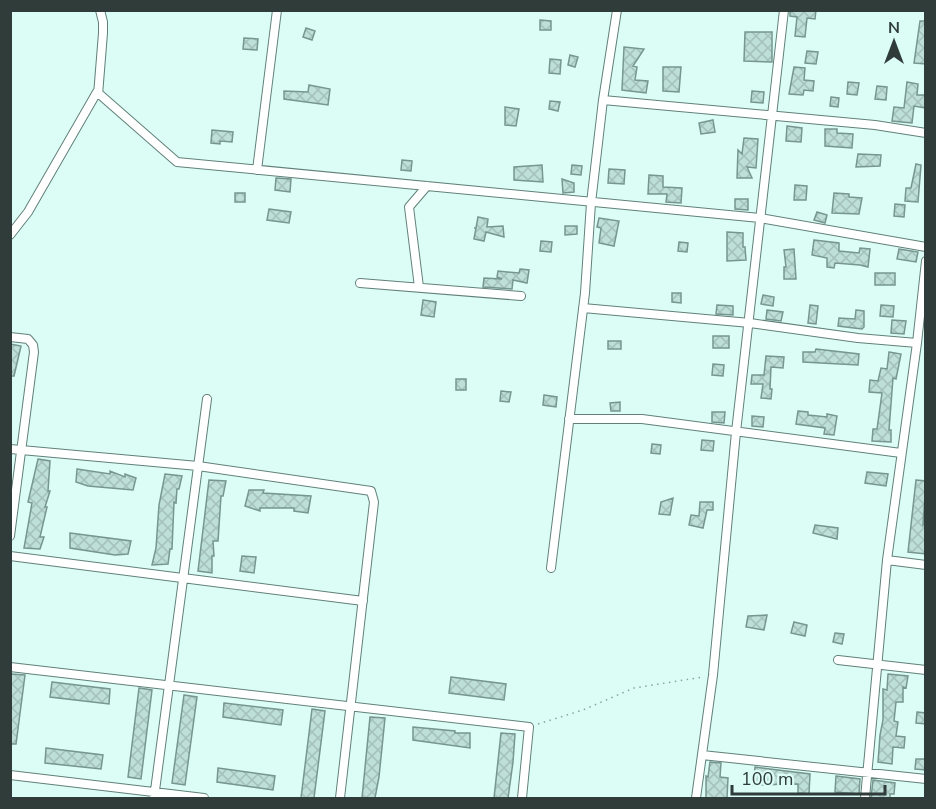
<svg xmlns="http://www.w3.org/2000/svg" width="936" height="809" viewBox="0 0 936 809" font-family="'Nunito Sans',sans-serif">
<style>
.building{fill:url(#building-cross-hatch);stroke:#76968f;stroke-width:1.5}
.lines{fill:none;stroke-linecap:round;stroke-linejoin:round}
.street-casing{stroke:#618079;stroke-width:10}
.path{stroke:#8aa29d;stroke-width:1.5;stroke-dasharray:1.5 4.5;stroke-linecap:butt}
.street{stroke:#fff;stroke-width:8}
</style>
<defs>
<pattern id="building-cross-hatch" width="8" height="8" patternUnits="userSpaceOnUse" patternTransform="scale(1.5)"><rect width="8" height="8" fill="#bedfd8"/><path d="M0 0l8 8M0 8l8-8" fill="none" stroke="#a4c0ba"/></pattern>
</defs>
<rect width="100%" height="100%" fill="#dbfdf6"/>
<path class="building" d="M790 10H816L815 19 807 18 805 37 795 36 797 17 790 16Z
M540 20 551 21V30H540Z
M920 21H926V64L914 63Z
M306 28 315 31 312 40 303 37Z
M745 32H772V62L744 61Z
M244 38 258 39 257 50 243 49Z
M624 47 644 49 633 66 637 67 635 80 648 81 646 93 622 90Z
M807 51 818 52 816 64 805 63Z
M570 55 578 57 575 67 568 65Z
M550 59 561 60 560 74 549 73Z
M663 67H681L679 92 663 91Z
M794 67 805 68 804 80 814 81 813 91 804 90 803 95 789 94Z
M848 82 859 83 857 95 847 94Z
M907 82 918 84 917 95H926V108L914 106 912 123 892 121 894 107 904 108Z
M309 85 330 89 328 105 284 99V91L308 92Z
M877 86 887 87 886 100 875 99Z
M752 91 764 92 763 103 751 102Z
M831 97 839 98 838 107 830 106Z
M550 101 560 102 558 111 549 109Z
M505 107 519 109 516 126 505 125Z
M713 120 715 132 701 134 699 123Z
M787 126 802 128 801 142 786 141Z
M825 129H837V133L853 134 852 148 825 146Z
M212 130 233 132 232 142 220 141V144L211 143Z
M744 138 758 139 756 168 747 167 752 178H737L738 150 742 154Z
M858 154 881 155 880 166 856 167Z
M402 160 412 161 411 171 401 170Z
M916 164 921 165 918 202 905 201 906 188H911Z
M542 165 543 182 514 180V167Z
M572 165 582 166 581 175 571 174Z
M609 169 625 170 624 184 608 183Z
M649 175 663 176V187L682 188 681 203 666 202 667 194H648Z
M276 178 291 179 290 192 275 190Z
M562 179 574 183V192L563 193Z
M795 185 807 186 806 200H794Z
M235 193H245V202H235Z
M834 193 849 194V197L862 198 859 214 832 213Z
M735 199H748V210L735 209Z
M895 204 905 205 904 217 894 216Z
M269 209 291 212 289 223 267 220Z
M817 212 827 215 825 223 814 220Z
M478 217 488 219 487 227 503 226 504 237 486 232 484 241 474 239 476 228H474H476Z
M599 218 619 221 614 246 599 243 601 228 597 227Z
M565 226H577V234L565 235Z
M727 232 743 233V247H745L746 260 727 261Z
M814 240 839 243V251L859 253 860 248 870 249 868 267 860 265 835 263 834 268 827 267V258L812 255Z
M541 241 552 242 551 252 540 251Z
M679 242 688 243 687 252 678 251Z
M794 249 796 279H784V267H786L784 250Z
M899 249 918 252 916 262 897 259Z
M520 269 529 270 527 283 513 280 512 289 483 287 484 278 502 279 497 277 498 271 519 273Z
M875 273H895V285H875Z
M672 293H681V303L672 302Z
M763 295 774 297 773 306 761 304Z
M423 300 436 302 434 317 421 315Z
M717 305 733 306V315L716 314Z
M810 305 818 306 816 324 808 323Z
M881 305 894 306 893 317 880 316Z
M767 310 783 312 781 321 766 319Z
M856 310 864 311V327L862 329 838 326 839 318 855 319Z
M892 320 906 321 904 334 891 333Z
M713 336H729V348H713Z
M608 341H621V349H608Z
M10 344 21 346 14 376H10Z
M816 349 859 354 858 365 803 362V352H815Z
M889 352 901 354 896 379 893 378 889 430H891V442L872 441 873 429H877L882 393 869 392 870 380 878 381 881 368 887 369Z
M766 356 784 357 783 368 771 367 770 389H772L771 399 761 398 763 384H751L752 375H764Z
M713 364 724 365 723 376 712 375Z
M456 379H466V390H456Z
M501 391 511 392 509 402 500 401Z
M544 395 557 397 556 407 543 405Z
M620 402V411H611L610 403Z
M798 411 808 412V415L827 417V414L837 416 834 435 824 434 825 428 796 424Z
M712 412H725L724 423 712 422Z
M752 416 764 417 763 427 752 426Z
M702 440 714 441 713 451 701 450Z
M652 444 661 445 660 454 651 453Z
M38 459 50 461 48 491H50L45 507H47L40 537H44L40 549 24 548 32 503 28 502Z
M77 469 110 474V471L125 477V474L136 478 133 490 88 486 76 482Z
M867 472 888 474 886 486 865 483Z
M165 474 182 476 179 489H177L176 503 174 502 172 549H170L168 564 152 565 156 548 159 505Z
M209 480 226 481 223 496H221L218 541H213L214 556H212V573L198 571Z
M916 480 926 481 923 525H926V554L908 552Z
M249 490H264L263 493 311 496 308 513 294 511V508H260V511L245 506Z
M673 498 670 515 659 514 661 502Z
M700 502H713V510H707L703 528 689 525 691 515 699 516Z
M815 525 838 528 837 539 813 533Z
M70 533 131 541 128 554 115 555 70 548Z
M242 556 256 557 254 573 240 571Z
M767 615 764 630 746 627 748 616Z
M794 622 807 625 805 636 791 633Z
M835 633 844 634 842 644 833 642Z
M11 674 25 675 16 744H10Z
M888 674 908 676 906 688 903 687V702H896L894 721 898 722 896 736 905 737 904 748 893 747 892 764 878 762 880 735 883 720V689L887 690Z
M451 677 506 684 504 700 449 693Z
M52 682 110 689 109 704 50 697Z
M139 688 152 690 141 779 128 777Z
M184 695 197 697 185 785 172 783Z
M224 703 283 710 281 725 223 717Z
M312 709 325 711 314 798H301Z
M917 712 926 713V724L916 723Z
M370 717 385 718 379 777 375 798H362Z
M413 727 455 731V733H470V748L413 740Z
M501 733 515 734 513 762 508 798H494Z
M46 748 103 755 101 769 45 763Z
M916 759H926V770L915 769Z
M710 762 721 763 720 777 728 778 727 798H706V776L708 777Z
M755 767 810 774 809 794 798 793V784L753 785Z
M218 768 275 776 273 790 217 782Z
M836 776 860 779 859 794 835 792Z
M873 780 895 783 894 794H890V798H871Z"/>
<g class="lines">
<defs>
<path id="street" d="M98 95 103 33V22L100 10
M603 100 875 125 926 133
M257 170 277 10
M10 235 28 212 97 92 177 162 760 218 926 247
M360 283 521 296
M419 287 409 207 427 186
M583 308 750 323 858 338 917 343
M10 337 28 339 33 345 34 352 10 536
M569 419H642L901 453
M10 449 198 466 371 491 374 502 340 798
M10 556 363 601
M887 560 926 565
M551 568 585 293 591 203 603 100 617 10
M838 660 926 670
M10 667 529 727 522 798
M702 755 926 779
M10 775 204 798
M154 798 207 399
M696 798 713 675 736 432 784 10
M865 798 887 560 917 343 926 261"/>
</defs>
<use href="#street" class="street-casing"/>
<path class="path" d="M538 724 583 710 634 688 703 677"/>
<use href="#street" class="street"/>
</g>
<rect width="936" height="809" fill="none" stroke="#2f3c39" stroke-width="24"/>
<g transform="translate(894 42)" stroke="#dbfdf6" stroke-width="4.5" paint-order="stroke">
<path d="M0-4.5L10 22L0 15L-10 22Z" fill="#2f3c39"/>
<text y="-9" font-size="16" font-weight="bold" text-anchor="middle" fill="#2f3c39">N</text>
</g>
<path d="M732 785v9h153v-9" fill="none" stroke="#2f3c39" stroke-width="3"/>
<text x="741" y="785" font-size="18" fill="#2f3c39" stroke="#dbfdf6" stroke-width="4.5" paint-order="stroke">100 m</text>
</svg>
